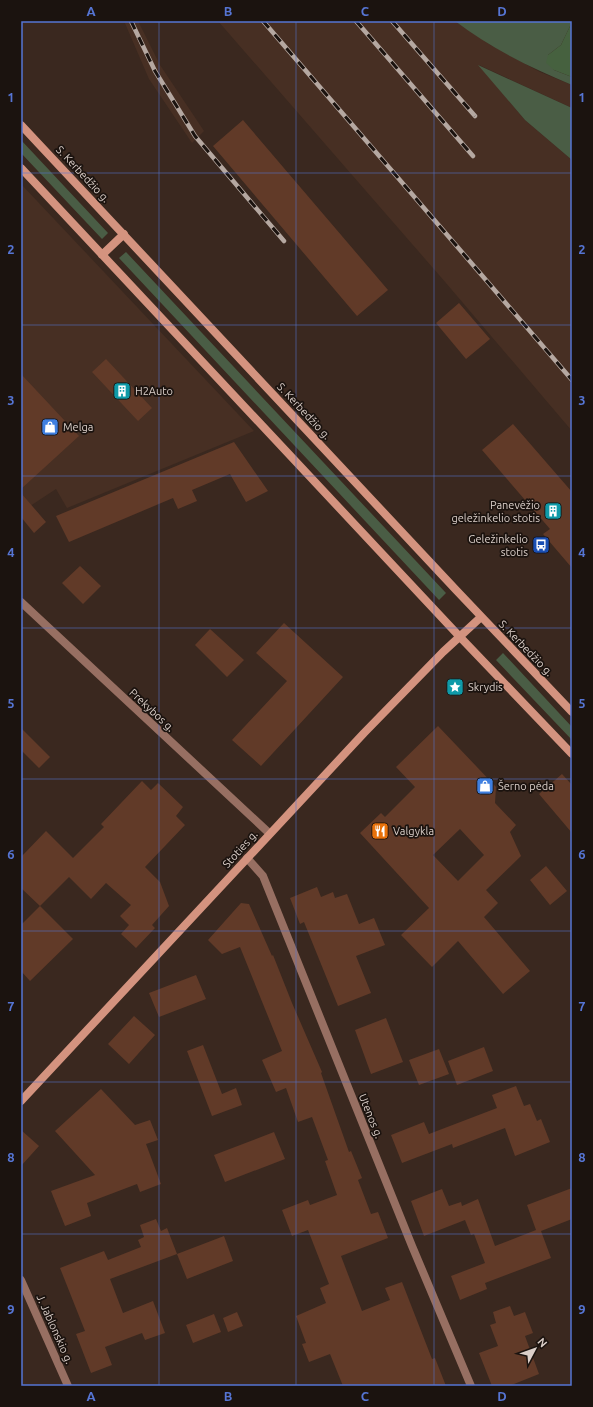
<svg xmlns="http://www.w3.org/2000/svg" width="593" height="1407" viewBox="0 0 593 1407" font-family="Ubuntu,sans-serif">
<style>
.built{fill:#472f23}
.green{fill:#4a5d45}
.forest{fill:#46613f}
.building{fill:#613a28;fill-rule:evenodd}
.lines{fill:none;stroke-linecap:round;stroke-linejoin:round}
.street{stroke:#976f62;stroke-width:8}
.secondary{stroke:#d4937f;stroke-width:8}
.rail-casing{stroke:#b5a8a1;stroke-width:4.5}
.rail{stroke:#1b130f;stroke-width:3;stroke-dasharray:9;stroke-linecap:butt}
.grid{fill:none;stroke:#5675d4;stroke-width:1;stroke-opacity:0.55}
.labels{text-anchor:middle;dominant-baseline:central;stroke-width:3.5;stroke-linejoin:round;paint-order:stroke}
.street-label{font-size:11px;fill:#dbcfc9;stroke:#1b130f}
.poi-label{font-size:11px;fill:#dbcfc9;stroke:#1b130f;text-anchor:start}
.neatline{fill:none;stroke:#5675d4;stroke-width:1.5}
.grid-label{font-size:13px;text-anchor:middle;font-weight:bold;fill:#5675d4}
</style>
<rect width="100%" height="100%" fill="#3a281f"/>
<path class="built" d="M124 21H138L160 65 204 131 192 143 149 79Z
M218 21H455L489 44 540 72 572 85V108L479 65 525 120 572 160V431L446 283Z
M21 184 254 431 67 508 56 489 21 512Z"/>
<path class="green" d="M455 21H571L572 22 561 45 548 55 554 70 572 77V85C531 68 490 48 455 21Z
M478 65 572 108V160L525 120Z
M21 140 108 233 102 239 21 153Z
M126 252 446 593 439 600 119 258Z
M503 653 572 727V740L496 660Z"/>
<path class="forest" d="M572 22V77L554 70 546 63 548 55 561 45Z"/>
<path class="building" d="M243 120 388 290 357 316 213 146Z
M459 303 490 339 466 359 436 323Z
M106 359 152 408 138 421 92 372Z
M21 374 79 436 21 489Z
M513 424 572 492V568L543 534 550 529 482 450Z
M234 442 268 491 246 502 230 474 192 490 197 501 178 509 173 498 69 542 56 516Z
M21 493 46 522 34 533 21 517Z
M80 566 101 586 83 604 62 583Z
M284 623 343 677 261 766 232 740 287 681 256 653Z
M210 629 244 660 227 677 195 645Z
M438 726 496 787 495 803 516 825 510 832 521 856 486 890 498 903 484 917 530 971 503 994 458 941 432 967 401 935 429 908 360 833 381 813 385 817 415 787 396 767ZM460 829 484 855 458 881 433 855Z
M21 728 50 757 39 768 21 750Z
M562 774 572 785V833L539 794Z
M142 781 151 790 158 783 183 807 176 816 185 825 145 867 160 882 169 906 152 925 155 928 136 948 121 934 129 925 120 916 131 905 106 883 91 899 69 877 40 906 21 888V857L46 831 73 858 104 827 101 824Z
M546 866 567 891 550 905 530 880Z
M317 887 321 897 333 892 335 898 347 894 359 924 374 918 385 945 356 956 371 993 338 1006 304 922 300 924 290 898Z
M241 903 249 904 272 956 273 955 292 1003 322 1072 321 1073 349 1152 351 1151 362 1178 358 1180 371 1214 378 1212 388 1238 341 1256 362 1311 390 1300 385 1288 402 1282 432 1359 435 1358 446 1386H343L330 1354 309 1362 302 1344 306 1343 296 1316 326 1303 320 1288 329 1284 308 1230 292 1236 282 1210 308 1200 310 1205 337 1195 325 1161 328 1160 312 1117 298 1122 286 1088 276 1092 262 1060 282 1051 240 947 222 954 208 940Z
M40 906 73 939 30 981 21 971V925Z
M196 975 206 999 159 1017 149 993Z
M134 1016 155 1035 129 1064 108 1044Z
M386 1018 403 1062 371 1074 355 1030Z
M203 1045 222 1094 236 1088 242 1105 212 1116 187 1051Z
M484 1047 493 1071 457 1085 448 1061Z
M439 1049 449 1074 419 1085 409 1060Z
M516 1086 524 1106 530 1104 537 1121 541 1119 550 1142 515 1156 505 1128 453 1148 452 1144 402 1163 391 1135 424 1122 429 1134 497 1108 492 1095Z
M101 1089 135 1125 150 1120 158 1140 146 1144 161 1184 140 1192 137 1184 87 1203 91 1216 65 1226 51 1191 95 1175 55 1131Z
M21 1130 39 1146 21 1166Z
M274 1132 285 1159 225 1182 214 1155Z
M572 1188V1219L541 1231 551 1258 485 1283 487 1289 460 1300 451 1276 485 1263 474 1234 471 1235 465 1220 424 1236 411 1201 442 1189 449 1206 461 1202 462 1206 478 1199 495 1246 536 1230 527 1205Z
M156 1219 161 1231 167 1228 177 1254 224 1236 233 1261 187 1279 177 1254 110 1279 123 1313 153 1301 165 1333 145 1340 142 1333 105 1347 112 1365 91 1373 76 1334 85 1331 60 1268 104 1251 108 1260 141 1247 138 1240 144 1237 140 1225Z
M510 1306 514 1316 525 1312 533 1333 525 1336 539 1374 509 1386H492L479 1353 498 1346 490 1325 496 1323 493 1312Z
M237 1312 243 1326 228 1332 223 1318Z
M214 1314 221 1332 193 1343 186 1325Z"/>
<g class="lines">
<path class="street" d="M21 602 269 833
M247 858 263 876 412 1246 471 1386
M21 1280 68 1386"/>
<path class="secondary" d="M21 125 457 591 572 712
M21 168 460 637 572 754
M102 255 124 234
M21 1101 364 733 443 652 481 617"/>
<defs>
<path id="rail" d="M131 21 155 71 195 136 284 241
M263 21 572 380
M356 21 473 156
M392 21 475 116"/>
</defs>
<use href="#rail" class="rail-casing"/>
<use href="#rail" class="rail"/>
</g>
<path class="grid" d="M159 21V1386M296 21V1386M434 21V1386M21 173H572M21 325H572M21 476H572M21 628H572M21 779H572M21 931H572M21 1082H572M21 1234H572"/>
<defs>
<symbol id="building-square" viewBox="-11 -11 22 22"><rect x="-9" y="-9" width="18" height="18" rx="4" fill="#0f9aa8" stroke="#1b130f"/><path d="M-4-6H4V6H1V3H-1V6H-4ZM-2.5-4.3h1.7v1.8h-1.7ZM.8-4.3h1.7v1.8H.8ZM-2.5-1h1.7V.8h-1.7ZM.8-1h1.7V.8H.8Z" fill="#fff"/></symbol>
<symbol id="shop-square" viewBox="-11 -11 22 22"><rect x="-9" y="-9" width="18" height="18" rx="4" fill="#3f7fe0" stroke="#1b130f"/><path d="M-5-2.5h2.3a2.7 3.5 0 0 1 5.4 0H5L5.5 6h-11ZM-1.5-2.5h3a1.5 2.3 0 0 0-3 0Z" fill="#fff"/></symbol>
<symbol id="bus-square" viewBox="-11 -11 22 22"><rect x="-9" y="-9" width="18" height="18" rx="4" fill="#1a4fb4" stroke="#1b130f"/><path d="M-5-6H5V4H4V6H2V4H-2V6H-4V4H-5ZM-3.5-4V0h7V-4ZM-3.5 1.2v1.5H-2V1.2ZM2 1.2v1.5H3.5V1.2Z" fill="#fff"/></symbol>
<symbol id="sight-square" viewBox="-11 -11 22 22"><rect x="-9" y="-9" width="18" height="18" rx="4" fill="#0f9aa8" stroke="#1b130f"/><path d="M0-6L1.8-2.2L6-1.7L2.9 1.2L3.7 5.4L0 3.3L-3.7 5.4L-2.9 1.2L-6-1.7L-1.8-2.2Z" fill="#fff"/></symbol>
<symbol id="restaurant-square" viewBox="-11 -11 22 22"><rect x="-9" y="-9" width="18" height="18" rx="4" fill="#e8710a" stroke="#1b130f"/><path d="M-5-6h1v4h1v-4h1v4h1v-4h1v5L-1.5 .5V6h-2V.5L-5-1ZM5-6V6H3V1.5H1.5Q1.5-4 5-6Z" fill="#fff"/></symbol>
</defs>
<g fill-rule="evenodd">
<use href="#building-square" x="112" y="381" width="20" height="20"/>
<use href="#shop-square" x="40" y="417" width="20" height="20"/>
<use href="#building-square" x="543" y="501" width="20" height="20"/>
<use href="#bus-square" x="531" y="535" width="20" height="20"/>
<use href="#sight-square" x="445" y="677" width="20" height="20"/>
<use href="#shop-square" x="475" y="776" width="20" height="20"/>
<use href="#restaurant-square" x="370" y="821" width="20" height="20"/>
</g>
<g class="labels">
<g class="street-label">
<text transform="translate(83 174) rotate(47)">S. Kerbedžio g.</text>
<text transform="translate(304 411) rotate(47)">S. Kerbedžio g.</text>
<text transform="translate(526 648) rotate(46)">S. Kerbedžio g.</text>
<text transform="translate(152 710) rotate(43)">Prekybos g.</text>
<text transform="translate(240 849) rotate(-48)">Stoties g.</text>
<text transform="translate(371 1116) rotate(68)">Utenos g.</text>
<text transform="translate(55 1329) rotate(66)">J. Jablonskio g.</text>
</g>
<g class="poi-label">
<text x="135" y="391">H2Auto</text>
<text x="63" y="427">Melga</text>
<text x="540" y="505" text-anchor="end">Panevėžio<tspan x="540" dy="13">geležinkelio stotis</tspan></text>
<text x="528" y="539" text-anchor="end">Geležinkelio<tspan x="528" dy="13">stotis</tspan></text>
<text x="468" y="687">Skrydis</text>
<text x="498" y="786">Šerno pėda</text>
<text x="393" y="831">Valgykla</text>
</g>
</g>
<rect width="593" height="1407" fill="none" stroke="#1b130f" stroke-width="44"/>
<g transform="translate(535 1349) rotate(49)" stroke="#1b130f" stroke-width="3" paint-order="stroke">
<path d="M0-3L7 15L0 10L-7 15Z" fill="#dbcfc9"/>
<text y="-6" font-size="11" font-weight="bold" text-anchor="middle" fill="#dbcfc9">N</text>
</g>
<rect x="22" y="22" width="549" height="1363" class="neatline"/>
<g class="grid-label">
<text x="91" y="16">A</text>
<text x="228" y="16">B</text>
<text x="365" y="16">C</text>
<text x="502" y="16">D</text>
<text x="11" y="102">1</text>
<text x="582" y="102">1</text>
<text x="11" y="254">2</text>
<text x="582" y="254">2</text>
<text x="11" y="405">3</text>
<text x="582" y="405">3</text>
<text x="11" y="557">4</text>
<text x="582" y="557">4</text>
<text x="11" y="708">5</text>
<text x="582" y="708">5</text>
<text x="11" y="859">6</text>
<text x="582" y="859">6</text>
<text x="11" y="1011">7</text>
<text x="582" y="1011">7</text>
<text x="11" y="1162">8</text>
<text x="582" y="1162">8</text>
<text x="11" y="1314">9</text>
<text x="582" y="1314">9</text>
<text x="91" y="1401">A</text>
<text x="228" y="1401">B</text>
<text x="365" y="1401">C</text>
<text x="502" y="1401">D</text>
</g>
</svg>
